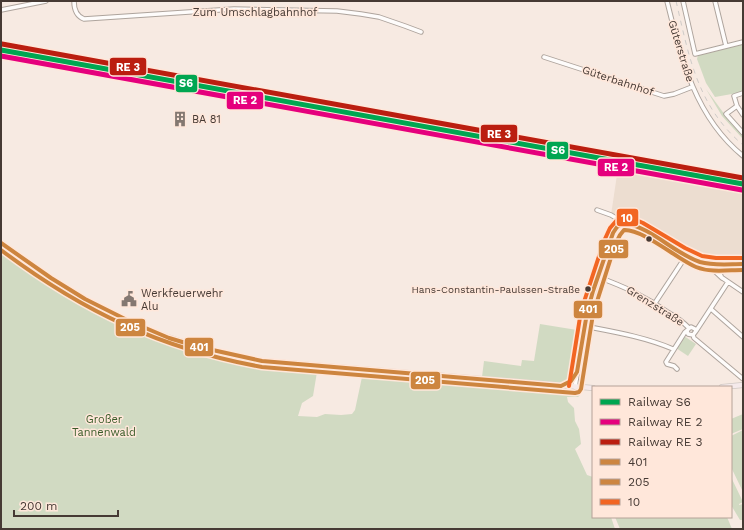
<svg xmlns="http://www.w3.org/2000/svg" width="744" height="530" viewBox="0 0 744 530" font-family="'Work Sans',sans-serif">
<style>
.commercial{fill:#ecddd0}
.green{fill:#d1dac2}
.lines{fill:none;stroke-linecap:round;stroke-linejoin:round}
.minor-casing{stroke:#aea49d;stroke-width:5.5}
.major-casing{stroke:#d0c9c4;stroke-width:6}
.minor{stroke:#fefcfb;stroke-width:3.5}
.major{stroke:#f5eaeb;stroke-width:4.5}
.rail{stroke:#cfcbc8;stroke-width:1;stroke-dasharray:5 5;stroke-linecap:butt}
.bus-1-casing{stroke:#ffe7da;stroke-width:7}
.bus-2-casing{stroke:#ffe7da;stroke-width:7}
.bus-3-casing{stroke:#ffe7da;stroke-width:7}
.bus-1{stroke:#cd853f;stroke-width:4}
.bus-2{stroke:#cd853f;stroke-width:4}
.bus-3{stroke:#f26522;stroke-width:4}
.rail-1-casing{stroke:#ffe7da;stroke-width:8}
.rail-2-casing{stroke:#ffe7da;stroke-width:8}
.rail-3-casing{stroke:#ffe7da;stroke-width:8}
.rail-1{stroke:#00a651;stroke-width:5}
.rail-2{stroke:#e5007d;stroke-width:5}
.rail-3{stroke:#bb1e10;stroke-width:5}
.bus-dot{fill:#463a34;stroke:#ffe7da;stroke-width:1.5}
.labels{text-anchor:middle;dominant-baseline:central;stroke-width:3;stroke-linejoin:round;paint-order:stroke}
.bus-label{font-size:10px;fill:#463a34;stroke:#ffe7da;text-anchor:end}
.street-label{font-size:11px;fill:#463a34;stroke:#ffe7da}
.poi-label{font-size:11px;fill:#463a34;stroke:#ffe7da;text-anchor:start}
.park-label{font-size:11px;fill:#395b28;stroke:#ffe7da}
.line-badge{stroke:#ffe7da;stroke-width:1.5}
.badge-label{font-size:11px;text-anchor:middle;font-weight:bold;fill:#fff}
</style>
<rect width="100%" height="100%" fill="#f7eae2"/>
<path class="commercial" d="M618 168 743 191V264L699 262 641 228 611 215Z"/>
<path class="green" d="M743 44V92L715 97 706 83 697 59 698 55Z
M706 89 725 115 743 136V139L722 116Z
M1 247C27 265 54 285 81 301 133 332 198 354 257 364 278 368 297 373 317 372L313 396 302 403 298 416 317 417 325 414 341 415 352 414 355 410 362 377 581 394 578 397H567L568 402 574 408 575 421 579 429 581 444 575 449 587 475 593 477V517H611L615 529H1Z
M540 324 577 330 580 334C578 345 575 373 567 380 563 383 559 382 555 383L482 377 484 361 521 366 522 360 534 361Z
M684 336 696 344 688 356 676 348Z
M743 414V429L731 434V419Z
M743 430V492L731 467V436Z
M731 477 743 502 739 504V505L743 504V520H740L731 505Z
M615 517H727L732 529H620Z"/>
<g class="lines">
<defs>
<path id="minor" d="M74 1C74 9 76 16 84 19L234 9 337 11 361 14 379 17 405 26 421 32
M667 1C681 58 695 117 743 156
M683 1 695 54 743 42
M715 1 726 46
M1 10 46 1
M544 57 664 96 674 94 692 87
M737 106 734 96 743 93
M743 115 737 106 726 114 743 133
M597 210 611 215 624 223
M707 264H743
M721 276 718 271 719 269 725 264
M598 277C625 287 645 296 669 313 676 317 683 322 689 328
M721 277 743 292
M655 303 686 256
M711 309 743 337
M584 326C615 332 645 337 673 349
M696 331 728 282
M693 335 694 338 743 379
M677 369 674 366 667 364 666 362 685 332 691 327 695 329 696 331 693 335 688 334 687 331
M564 385 571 381 576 373
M575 387 587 313 609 243 613 233 617 227 624 223 631 224 641 228 686 256 707 264 722 278"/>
<path id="major" d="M1 243C28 263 55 283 85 299 139 330 201 351 262 361L593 388
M722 387 743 385"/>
</defs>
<use href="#minor" class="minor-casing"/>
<use href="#major" class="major-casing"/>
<use href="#minor" class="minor"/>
<use href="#major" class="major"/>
<path class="rail" d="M676 1C689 56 697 106 743 145
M1 44 36 52 416 119 447 126"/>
<defs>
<path id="bus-1" d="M1 243 51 278 85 299 129 321 169 338 199 347 262 361 561 386 571 381 577 372 587 313 593 291 613 233 617 227 624 223C653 228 673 253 700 262 714 266 729 264 743 264"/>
<path id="bus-2" d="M1 250C82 311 161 349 262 367L575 393 579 392 581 389 593 314 615 245 620 235 624 230C643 229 677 259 696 267 711 273 728 270 743 270"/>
<path id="bus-3" d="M569 386 581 311 604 241 610 228 617 220 624 217 634 219 643 223 685 248 702 256 716 258H743"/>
</defs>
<use href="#bus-1" class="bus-1-casing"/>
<use href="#bus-2" class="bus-2-casing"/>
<use href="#bus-3" class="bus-3-casing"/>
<use href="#bus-1" class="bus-1"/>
<use href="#bus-2" class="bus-2"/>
<use href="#bus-3" class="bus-3"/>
<defs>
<path id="rail-1" d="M1 50 743 184"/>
<path id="rail-2" d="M1 56 742 190"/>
<path id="rail-3" d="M2 44 743 178"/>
</defs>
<use href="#rail-1" class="rail-1-casing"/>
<use href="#rail-2" class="rail-2-casing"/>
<use href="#rail-3" class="rail-3-casing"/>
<use href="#rail-1" class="rail-1"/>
<use href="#rail-2" class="rail-2"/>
<use href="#rail-3" class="rail-3"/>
</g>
<defs>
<symbol id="building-bare" viewBox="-9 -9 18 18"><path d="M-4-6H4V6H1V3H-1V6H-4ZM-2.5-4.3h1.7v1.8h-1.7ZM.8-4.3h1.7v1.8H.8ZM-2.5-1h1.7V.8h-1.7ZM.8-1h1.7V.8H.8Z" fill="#847871" stroke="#ffe7da" stroke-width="2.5" paint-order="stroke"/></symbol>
<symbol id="civic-bare" viewBox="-9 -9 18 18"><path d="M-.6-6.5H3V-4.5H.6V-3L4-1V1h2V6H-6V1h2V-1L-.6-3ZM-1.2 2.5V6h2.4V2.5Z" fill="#847871" stroke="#ffe7da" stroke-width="2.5" paint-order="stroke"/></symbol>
</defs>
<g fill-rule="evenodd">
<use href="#building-bare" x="169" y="108" width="22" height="22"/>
<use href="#civic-bare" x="118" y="288" width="22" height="22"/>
</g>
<g class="bus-dot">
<circle cx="649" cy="239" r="3.5"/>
<circle cx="588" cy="289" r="3.5"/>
</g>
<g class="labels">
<g class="bus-label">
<text x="580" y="289">Hans-Constantin-Paulssen-Straße</text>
</g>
<g class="street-label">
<text x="255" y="12">Zum Umschlagbahnhof</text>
<text transform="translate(681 51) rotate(73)">Güterstraße</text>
<text transform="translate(618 81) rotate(18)">Güterbahnhof</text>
<text transform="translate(655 306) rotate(32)">Grenzstraße</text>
</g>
<g class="poi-label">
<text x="192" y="119">BA 81</text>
<text x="141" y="293">Werkfeuerwehr<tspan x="141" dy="13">Alu</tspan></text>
</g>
<g class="park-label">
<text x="104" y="419">Großer<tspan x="104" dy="13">Tannenwald</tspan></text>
</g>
</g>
<g class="line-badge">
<rect x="109" y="57" width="38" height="19" rx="4" fill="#bb1e10"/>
<rect x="175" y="74" width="23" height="19" rx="4" fill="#00a651"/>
<rect x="226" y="91" width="38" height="19" rx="4" fill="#e5007d"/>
<rect x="480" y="124" width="38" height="19" rx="4" fill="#bb1e10"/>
<rect x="546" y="141" width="23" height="19" rx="4" fill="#00a651"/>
<rect x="597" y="158" width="38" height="19" rx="4" fill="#e5007d"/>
<rect x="616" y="208" width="23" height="19" rx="4" fill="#f26522"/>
<rect x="598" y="239" width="31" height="20" rx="4" fill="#cd853f"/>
<rect x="573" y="300" width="30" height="19" rx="4" fill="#cd853f"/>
<rect x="115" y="318" width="31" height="19" rx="4" fill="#cd853f"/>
<rect x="184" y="337" width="30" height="20" rx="4" fill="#cd853f"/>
<rect x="410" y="371" width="31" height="19" rx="4" fill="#cd853f"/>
</g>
<g class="badge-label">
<text x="128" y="71">RE 3</text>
<text x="186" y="87">S6</text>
<text x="245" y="104">RE 2</text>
<text x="499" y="138">RE 3</text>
<text x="558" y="154">S6</text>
<text x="616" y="171">RE 2</text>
<text x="627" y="222">10</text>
<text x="614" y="253">205</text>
<text x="588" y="313">401</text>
<text x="130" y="331">205</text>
<text x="199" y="351">401</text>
<text x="425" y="384">205</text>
</g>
<rect width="744" height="530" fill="none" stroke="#463a34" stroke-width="4"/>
<rect x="592" y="386" width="140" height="132" fill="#ffe7da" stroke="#b5a298"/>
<rect x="600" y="399" width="20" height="6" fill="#00a651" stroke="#b5a298"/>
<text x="628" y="406" font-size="12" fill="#463a34">Railway S6</text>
<rect x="600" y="419" width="20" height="6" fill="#e5007d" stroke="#b5a298"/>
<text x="628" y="426" font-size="12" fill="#463a34">Railway RE 2</text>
<rect x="600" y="439" width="20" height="6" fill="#bb1e10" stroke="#b5a298"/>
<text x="628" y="446" font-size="12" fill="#463a34">Railway RE 3</text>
<rect x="600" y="459" width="20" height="6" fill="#cd853f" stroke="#b5a298"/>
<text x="628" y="466" font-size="12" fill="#463a34">401</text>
<rect x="600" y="479" width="20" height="6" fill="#cd853f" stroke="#b5a298"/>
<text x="628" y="486" font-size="12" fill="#463a34">205</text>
<rect x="600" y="499" width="20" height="6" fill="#f26522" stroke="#b5a298"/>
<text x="628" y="506" font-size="12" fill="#463a34">10</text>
<path d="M14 510v6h104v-6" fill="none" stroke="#463a34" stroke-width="2"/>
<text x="20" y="510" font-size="12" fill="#463a34" stroke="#ffe7da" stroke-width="3" paint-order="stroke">200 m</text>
</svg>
